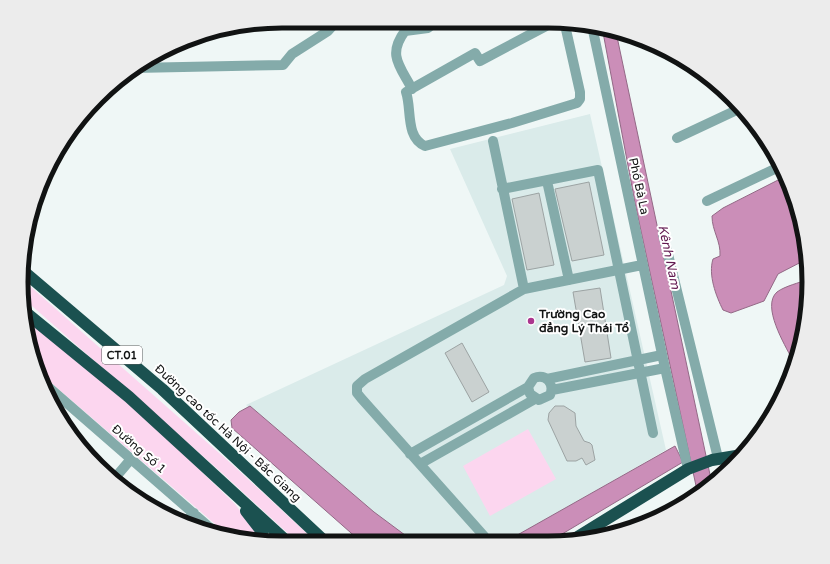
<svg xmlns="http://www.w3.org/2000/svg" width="830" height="564" viewBox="0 0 830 564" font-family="'Varela Round',sans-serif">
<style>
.built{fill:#daebea}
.green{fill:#fcd6ef}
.water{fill:#cb8eb8;stroke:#936986}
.building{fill:#cad1d0;stroke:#9ca3a3}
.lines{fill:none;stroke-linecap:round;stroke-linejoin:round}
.minor{stroke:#84abaa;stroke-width:10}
.highway{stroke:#1b5150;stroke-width:12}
.poi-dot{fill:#ab368f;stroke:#fff;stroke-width:1.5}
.labels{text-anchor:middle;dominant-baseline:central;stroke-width:4;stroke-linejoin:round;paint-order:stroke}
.shield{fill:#fff;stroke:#585a5a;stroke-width:1}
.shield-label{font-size:11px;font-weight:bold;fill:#111313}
.street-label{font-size:12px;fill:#111313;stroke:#fff}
.poi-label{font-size:12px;font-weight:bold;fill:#111313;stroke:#fff;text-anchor:start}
.water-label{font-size:13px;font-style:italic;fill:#621a51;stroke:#fff}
.rim{fill:none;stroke:#111313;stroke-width:5}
</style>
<rect width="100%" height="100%" fill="#eff7f6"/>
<path class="built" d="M590 114 666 450 519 535 499 542 410 541 390 527 246 405 504 285 507 276 450 149Z"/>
<path class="green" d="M23 280 235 467 313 539H294L222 473 24 299Z
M25 319 132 405 235 504 260 538H231L222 535 215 524 41 374 26 333Z
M528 429 556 479 490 516 463 466Z"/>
<path class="water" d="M602 27 616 32 712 484 698 495 635 203Z
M786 176 804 231 807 259 778 274 764 301 731 313 723 310C716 296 708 275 713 259L720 256C721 241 712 231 712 216L723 208Z
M809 279 804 333 797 357 792 359C785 345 761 306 777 292 785 286 799 283 809 279Z
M250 406 374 512 413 541 359 540 232 428 231 420 239 412Z
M675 446 683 462 547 543 505 542Z"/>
<path class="building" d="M589 182 604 255 572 261 555 189Z
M539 193 554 265 527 270 512 199Z
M600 288 611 358 585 362 573 292Z
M462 343 489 392 472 402 445 353Z
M555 406H564L575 413 576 426 584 441 590 443 592 445 595 460 586 465 582 458 576 461H567L548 420 549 413Z"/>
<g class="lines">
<path class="minor" d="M548 25 480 61 475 53 406 92C412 109 405 137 425 146L512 123 577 103 580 99V92L565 25
M592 26 665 368 688 469
M134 68 283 65 292 54 328 31 336 22
M412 89C400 66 387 55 405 31L428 28 434 23
M677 138 741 108
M493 141 524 289
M547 181 569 280
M502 189 598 170 653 433
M707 201 781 166
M663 234 718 458
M547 379 662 355
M46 385 216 533
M552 390 665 368
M410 454 528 387 534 378C546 373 555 384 550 395L539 400 530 394 528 387
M420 464 535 399
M114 479 131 459
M185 522 194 513
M633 528 656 516H661
M484 536 361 398 357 393V386L365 379 524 289 642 265"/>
<path class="highway" d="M22 270 162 389 322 539
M25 312 129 397 284 539
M246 511 260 529 264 539
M571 541 688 469 712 460 742 455"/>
</g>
<circle class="poi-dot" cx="531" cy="321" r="4"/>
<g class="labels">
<rect class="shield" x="102" y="346" width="40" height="18" rx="3"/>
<g class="shield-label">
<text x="122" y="355">CT.01</text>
</g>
<g class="street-label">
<text transform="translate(639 186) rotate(78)">Phố Bà La</text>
<text transform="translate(228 433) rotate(43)">Đường cao tốc Hà Nội - Bắc Giang</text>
<text transform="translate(139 449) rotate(41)">Đường Số 1</text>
</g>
<g class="poi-label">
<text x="539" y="314">Trường Cao<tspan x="539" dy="14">đẳng Lý Thái Tổ</tspan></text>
</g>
<g class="water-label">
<text transform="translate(669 257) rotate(78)">Kênh Nam</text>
</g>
</g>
<path d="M0 0H830V564H0ZM282 28H548A254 254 0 0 1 802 282V282A254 254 0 0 1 548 536H282A254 254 0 0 1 28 282V282A254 254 0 0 1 282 28Z" fill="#ececec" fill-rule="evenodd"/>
<path class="rim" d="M282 28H548A254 254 0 0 1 802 282V282A254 254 0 0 1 548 536H282A254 254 0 0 1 28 282V282A254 254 0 0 1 282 28Z"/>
</svg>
